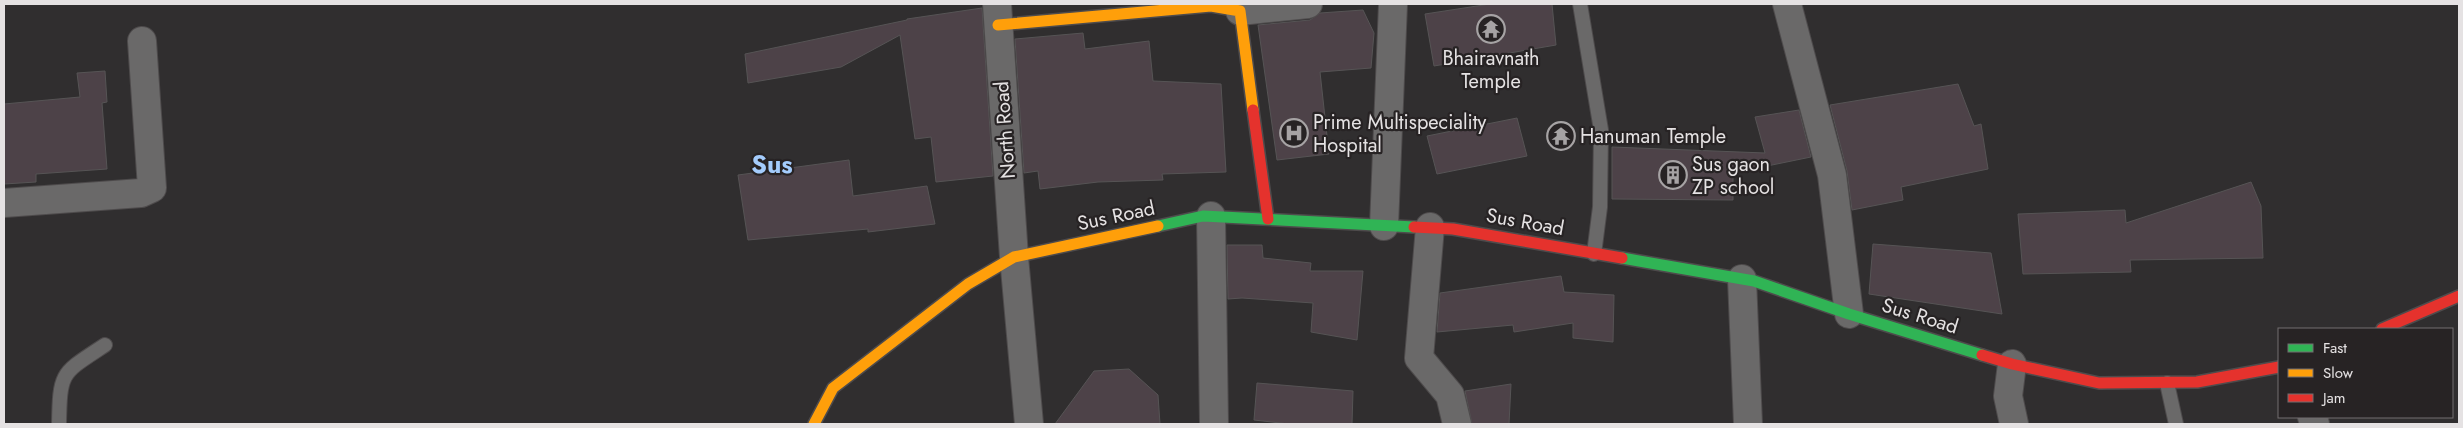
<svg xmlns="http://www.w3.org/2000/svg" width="2463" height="428" viewBox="0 0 2463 428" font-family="Jost,sans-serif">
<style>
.building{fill:#4d4248;stroke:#565455}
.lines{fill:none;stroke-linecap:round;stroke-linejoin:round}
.lane-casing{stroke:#4e4b4c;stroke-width:16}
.street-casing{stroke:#4e4b4c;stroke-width:30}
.fast-casing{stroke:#4e4b4c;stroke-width:14}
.slow-casing{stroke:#4e4b4c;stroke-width:14}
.jam-casing{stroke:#4e4b4c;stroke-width:14}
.lane{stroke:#6a6969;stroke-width:14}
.street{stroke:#6a6969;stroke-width:28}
.fast{stroke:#30b455;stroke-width:11}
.slow{stroke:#ff9f0a;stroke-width:11}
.jam{stroke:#e5322d;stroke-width:11}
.labels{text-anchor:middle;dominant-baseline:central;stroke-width:4.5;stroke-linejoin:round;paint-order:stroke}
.poi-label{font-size:20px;fill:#e5e2e3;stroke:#272324;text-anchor:start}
.street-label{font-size:20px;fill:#e5e2e3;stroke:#272324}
.district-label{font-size:25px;font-weight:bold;fill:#a4ccfc;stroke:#272324}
</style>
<rect width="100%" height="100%" fill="#302e2f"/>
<path class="building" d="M1490 4H1552L1556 45 1434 66 1425 14Z
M982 8 993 176 936 182 931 137 915 139 900 35 841 67 748 83 745 54 907 20V19Z
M1363 10 1374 33 1371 68 1320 72 1329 154 1277 160 1258 25 1310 20 1320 13Z
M1083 33 1085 49 1149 41 1153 81 1221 84 1226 172 1162 174 1163 180 1098 182 1040 189 1038 171 1024 173 1015 39Z
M105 71 107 102 102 103 107 169 36 174V182L4 184V104L80 97 77 73Z
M1958 84 1974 126 1981 124 1988 169 1901 187 1903 200 1852 210 1847 171 1830 105Z
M1799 110 1811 157 1733 173V200L1612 199V147L1765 153 1755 117Z
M1517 118 1527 156 1437 174 1427 136Z
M849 160 853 196 927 186 935 224 868 232V229L748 240 738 175Z
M2251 182 2261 206 2263 258 2130 260 2131 272 2023 274 2018 214 2125 210 2126 223Z
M1873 244 1991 253 2002 314 1869 294Z
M1227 245H1262L1263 258 1311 263 1310 271H1363L1357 340 1311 332 1313 303 1242 298 1228 299Z
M1561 276 1564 292 1614 295 1613 342 1573 338V323L1514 332 1513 325 1437 332 1440 293Z
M1129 369 1158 395 1160 424H1055L1094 371Z
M1257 383 1353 391 1352 424H1289L1254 420Z
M1511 384 1509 424H1472L1465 391Z"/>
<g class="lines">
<defs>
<path id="lane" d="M1580 4 1601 130 1600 207 1594 254
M2167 383 2176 424
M59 424C60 371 61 374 105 345"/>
<path id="street" d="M997 4 1014 257 1029 424
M1787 4 1832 175 1849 314
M1240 11 1308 4
M4 203 141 193 152 188 142 41
M1211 216 1214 424
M1384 226 1393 4
M1430 227 1419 358 1450 395 1457 424
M1742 279 1748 424
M2012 364 2008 396 2014 424
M2312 417 2315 424"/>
<path id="fast" d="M1158 226 1203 216 1414 227
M1622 258 1754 281 1849 314 1982 355"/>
<path id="slow" d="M998 25 1211 6 1240 11 1253 110
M814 424 833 388 968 284 1014 257 1158 226"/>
<path id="jam" d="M1253 110 1268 219
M1414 227 1453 229 1622 258
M2382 329 2459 296
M1982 355 2012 364 2099 383 2197 382 2279 367"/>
</defs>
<use href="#lane" class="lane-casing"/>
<use href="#street" class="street-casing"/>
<use href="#fast" class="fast-casing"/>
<use href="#slow" class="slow-casing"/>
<use href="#jam" class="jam-casing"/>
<use href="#lane" class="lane"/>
<use href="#street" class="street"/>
<use href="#fast" class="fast"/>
<use href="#slow" class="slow"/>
<use href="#jam" class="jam"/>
</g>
<defs>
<symbol id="temple-ring" viewBox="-11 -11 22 22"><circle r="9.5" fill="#272324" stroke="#a6a3a4" stroke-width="1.5"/><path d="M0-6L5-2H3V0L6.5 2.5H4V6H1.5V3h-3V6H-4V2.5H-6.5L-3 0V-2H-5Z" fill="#a6a3a4"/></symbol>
<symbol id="hospital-ring" viewBox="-11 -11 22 22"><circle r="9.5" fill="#272324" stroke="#a6a3a4" stroke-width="1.5"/><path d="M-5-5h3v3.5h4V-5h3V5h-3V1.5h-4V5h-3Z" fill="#a6a3a4"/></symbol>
<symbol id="building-ring" viewBox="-11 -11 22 22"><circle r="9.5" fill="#272324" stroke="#a6a3a4" stroke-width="1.5"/><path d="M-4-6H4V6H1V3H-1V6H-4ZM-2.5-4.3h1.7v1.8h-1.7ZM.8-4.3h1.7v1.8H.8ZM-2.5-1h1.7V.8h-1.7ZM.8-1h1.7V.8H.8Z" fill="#a6a3a4"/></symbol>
</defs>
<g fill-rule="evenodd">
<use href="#temple-ring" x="1475" y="13" width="32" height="32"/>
<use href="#hospital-ring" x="1278" y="117" width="32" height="32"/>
<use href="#temple-ring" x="1545" y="120" width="32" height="32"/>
<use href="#building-ring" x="1657" y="159" width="32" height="32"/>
</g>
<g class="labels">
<g class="poi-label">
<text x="1491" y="58" text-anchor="middle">Bhairavnath<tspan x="1491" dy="23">Temple</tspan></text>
<text x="1313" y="122">Prime Multispeciality<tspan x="1313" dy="23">Hospital</tspan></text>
<text x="1580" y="136">Hanuman Temple</text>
<text x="1692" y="164">Sus gaon<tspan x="1692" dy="23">ZP school</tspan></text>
</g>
<g class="street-label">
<text transform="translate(1005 130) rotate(-94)">North Road</text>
<text transform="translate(1116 216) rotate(-12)">Sus Road</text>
<text transform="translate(1525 222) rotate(10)">Sus Road</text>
<text transform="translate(1920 316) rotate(17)">Sus Road</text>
</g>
<g class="district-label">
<text x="772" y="164">Sus</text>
</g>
</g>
<rect width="2463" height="428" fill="none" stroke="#e5e2e3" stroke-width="10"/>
<rect x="2278" y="328" width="175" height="90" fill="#272324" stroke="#736f70"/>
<rect x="2288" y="344" width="25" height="8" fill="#30b455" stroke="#736f70"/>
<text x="2323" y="353" font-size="15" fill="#e5e2e3">Fast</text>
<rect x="2288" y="369" width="25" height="8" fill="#ff9f0a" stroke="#736f70"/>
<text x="2323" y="378" font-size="15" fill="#e5e2e3">Slow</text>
<rect x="2288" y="394" width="25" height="8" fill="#e5322d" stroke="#736f70"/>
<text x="2323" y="403" font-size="15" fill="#e5e2e3">Jam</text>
</svg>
